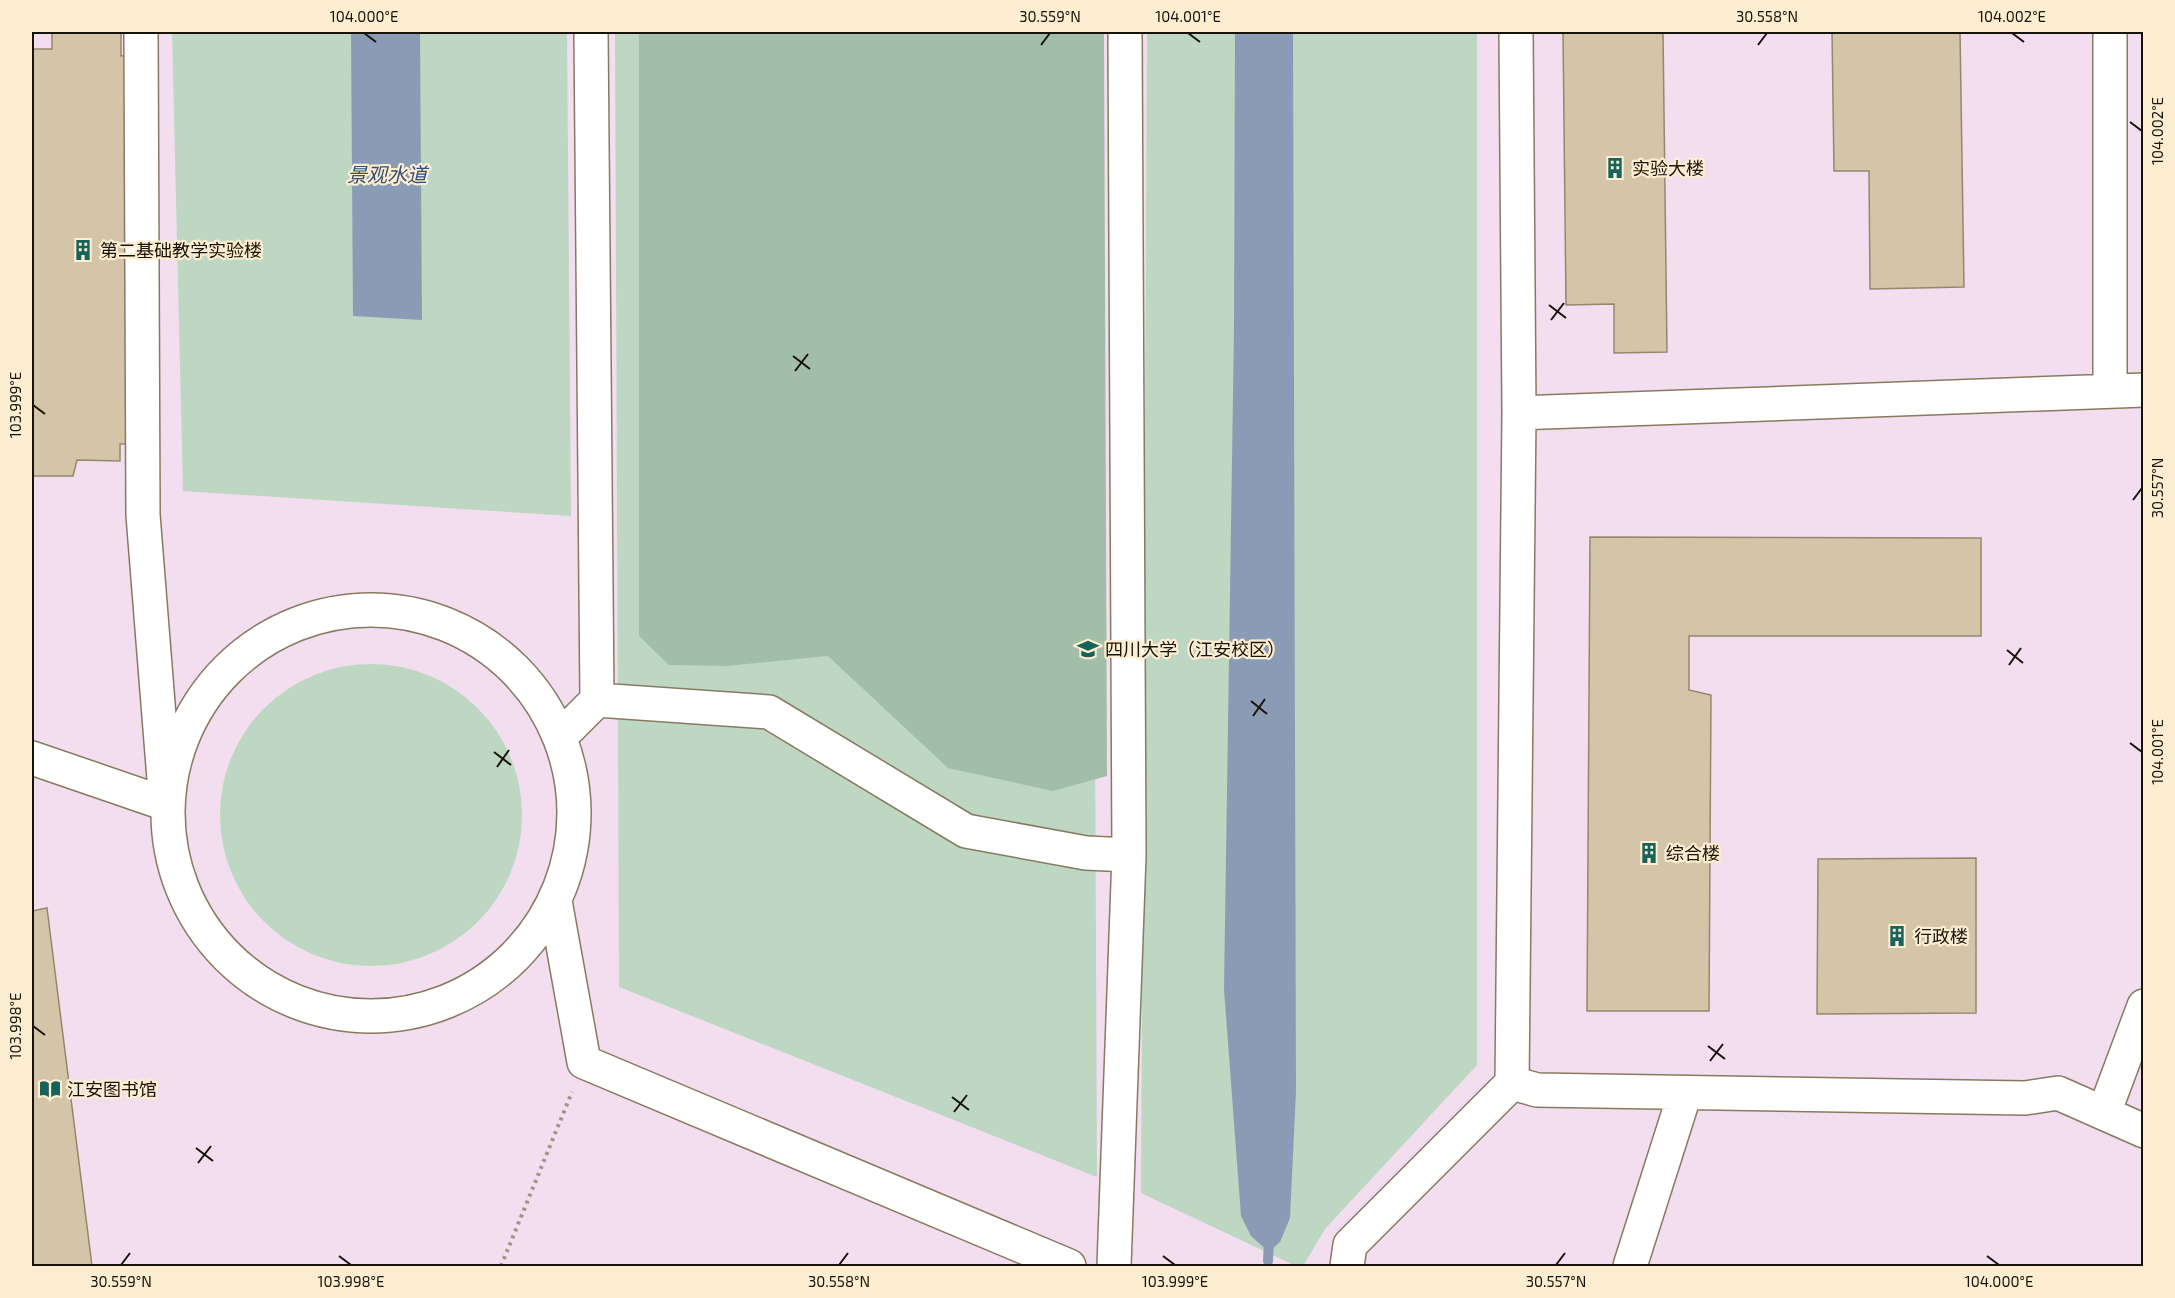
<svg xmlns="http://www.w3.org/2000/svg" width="2175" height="1298" viewBox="0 0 2175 1298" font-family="'Exo 2','Noto Sans SC',sans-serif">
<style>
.education{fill:#f2deee}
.green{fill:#bdd7c2}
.forest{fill:#a2bda8}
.water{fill:#8a9cb5}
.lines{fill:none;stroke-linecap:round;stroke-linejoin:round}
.stream{stroke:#8a9cb5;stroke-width:10}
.building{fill:#d4c4a8;stroke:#95876d;stroke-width:1.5}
.street-casing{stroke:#887a60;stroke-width:36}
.path{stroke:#a19581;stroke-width:4;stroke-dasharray:3 4.5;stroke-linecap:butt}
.street{stroke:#fff;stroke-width:33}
.ticks{fill:none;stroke:#181309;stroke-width:2}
.labels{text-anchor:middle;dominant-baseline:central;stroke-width:4.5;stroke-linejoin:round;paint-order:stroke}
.poi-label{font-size:18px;fill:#181309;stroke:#fdedd1;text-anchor:start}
.water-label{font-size:20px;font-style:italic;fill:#334f75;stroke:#fdedd1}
.neatline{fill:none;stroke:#181309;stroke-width:2}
.ticks-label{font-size:15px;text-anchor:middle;fill:#181309}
</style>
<rect width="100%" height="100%" fill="#fdedd1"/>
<path class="education" d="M32 32H2143V1266H32Z"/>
<path class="green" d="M172 32H567L571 516 183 491Z
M615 32H1092L1097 1177 619 987Z
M1147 32H1477V1065L1325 1229 1303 1266H1296L1141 1193Z
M220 815a151 151 0 1 1 302 0a151 151 0 1 1-302 0Z"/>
<path class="forest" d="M639 32H1104L1107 776 1053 791 948 768 828 656 727 666 669 665 639 636Z"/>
<path class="water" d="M351 32H420L422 320 353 316Z
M1235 32H1293L1296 1091 1290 1218 1280 1242 1269 1252 1251 1236 1241 1216 1224 989 1234 327Z"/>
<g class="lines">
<path class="stream" d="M1268 1261 1269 1238"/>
</g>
<path class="building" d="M52 32H121V56L132 55 135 444H120V461L77 460 73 476H32V49H52Z
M1563 32H1663L1667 352 1614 353V304L1566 305Z
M1832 32H1960L1964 287 1870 289 1869 171H1834Z
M1590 537 1981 538V636H1689V690L1711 695 1709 1011H1587Z
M1976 858V1013L1817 1014 1818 859Z
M47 908 92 1266H32V911Z"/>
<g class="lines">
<defs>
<path id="street" d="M2110 391V32
M1519 413 2144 390
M168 813a203 203 0 1 1 406 0a203 203 0 1 1-406 0Z
M597 700 769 712 966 831 1086 853 1129 855
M560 737 597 700 591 32
M32 758 166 804 143 515 141 32
M555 901 584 1062 1069 1266
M1512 1083 1537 1090 2025 1098 2058 1093 2144 1131
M2104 1113 2144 1006
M1114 1266 1129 855 1125 32
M1347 1266 1350 1245 1512 1083 1519 413 1516 32
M1630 1266 1685 1093"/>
</defs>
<use href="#street" class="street-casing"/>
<path class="path" d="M501 1266 572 1092"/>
<use href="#street" class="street"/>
</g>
<path class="ticks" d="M364 33 376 42M1188 33 1200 42M2012 33 2024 42M1041 45 1050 33M1758 45 1767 33M2130 122 2142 131M1549 305 1566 318M1551 320 1564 303M793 356 810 369M795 371 808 354M33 405 45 414M2133 500 2142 488M2007 650 2023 663M2009 665 2021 648M1251 701 1267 714M1253 716 1265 699M2130 743 2142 752M494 752 511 765M497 767 509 750M33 1026 45 1035M1708 1046 1725 1059M1710 1061 1723 1044M952 1097 969 1110M954 1112 967 1095M196 1148 213 1161M198 1163 211 1146M339 1256 351 1265M1163 1256 1175 1265M1987 1256 1999 1265M121 1265 130 1253M839 1265 848 1253M1556 1265 1565 1253"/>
<defs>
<symbol id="building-bare" viewBox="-9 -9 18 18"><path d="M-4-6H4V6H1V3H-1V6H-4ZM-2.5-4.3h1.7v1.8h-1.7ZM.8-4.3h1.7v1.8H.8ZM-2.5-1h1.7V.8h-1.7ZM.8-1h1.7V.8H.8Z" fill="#17635b" stroke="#fdedd1" stroke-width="2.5" paint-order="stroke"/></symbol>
<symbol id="university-bare" viewBox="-9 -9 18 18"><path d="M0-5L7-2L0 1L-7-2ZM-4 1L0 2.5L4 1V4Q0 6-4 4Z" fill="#17635b" stroke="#fdedd1" stroke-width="2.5" paint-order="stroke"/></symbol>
<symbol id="library-bare" viewBox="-9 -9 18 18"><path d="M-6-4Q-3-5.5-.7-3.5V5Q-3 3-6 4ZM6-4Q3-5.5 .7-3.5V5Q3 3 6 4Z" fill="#17635b" stroke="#fdedd1" stroke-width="2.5" paint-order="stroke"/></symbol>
</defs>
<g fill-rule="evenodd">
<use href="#building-bare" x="1600" y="153" width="30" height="30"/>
<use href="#building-bare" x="68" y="235" width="30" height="30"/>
<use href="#university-bare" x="1073" y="634" width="30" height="30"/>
<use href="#building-bare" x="1634" y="838" width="30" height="30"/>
<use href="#building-bare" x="1882" y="921" width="30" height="30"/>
<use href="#library-bare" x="35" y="1074" width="30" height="30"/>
</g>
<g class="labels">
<g class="poi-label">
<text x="1632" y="168">实验大楼</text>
<text x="100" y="250">第二基础教学实验楼</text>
<text x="1105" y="649">四川大学（江安校区）</text>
<text x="1666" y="853">综合楼</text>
<text x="1914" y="936">行政楼</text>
<text x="67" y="1089">江安图书馆</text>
</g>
<g class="water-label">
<text x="387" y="174">景观水道</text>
</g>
</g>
<rect width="2175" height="1298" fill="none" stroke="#fdedd1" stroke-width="66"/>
<rect x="33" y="33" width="2109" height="1232" class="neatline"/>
<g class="ticks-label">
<text x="364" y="22">104.000°E</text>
<text x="1050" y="22">30.559°N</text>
<text x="1188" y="22">104.001°E</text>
<text x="1767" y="22">30.558°N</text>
<text x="2012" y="22">104.002°E</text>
<text transform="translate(2158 131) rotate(-90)" y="5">104.002°E</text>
<text transform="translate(16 405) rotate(-90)" y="5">103.999°E</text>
<text transform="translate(2158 488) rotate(-90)" y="5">30.557°N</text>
<text transform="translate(2158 752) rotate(-90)" y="5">104.001°E</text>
<text transform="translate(16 1026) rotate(-90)" y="5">103.998°E</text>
<text x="121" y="1287">30.559°N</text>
<text x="351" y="1287">103.998°E</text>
<text x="839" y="1287">30.558°N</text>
<text x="1175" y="1287">103.999°E</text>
<text x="1556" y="1287">30.557°N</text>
<text x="1999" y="1287">104.000°E</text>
</g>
</svg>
